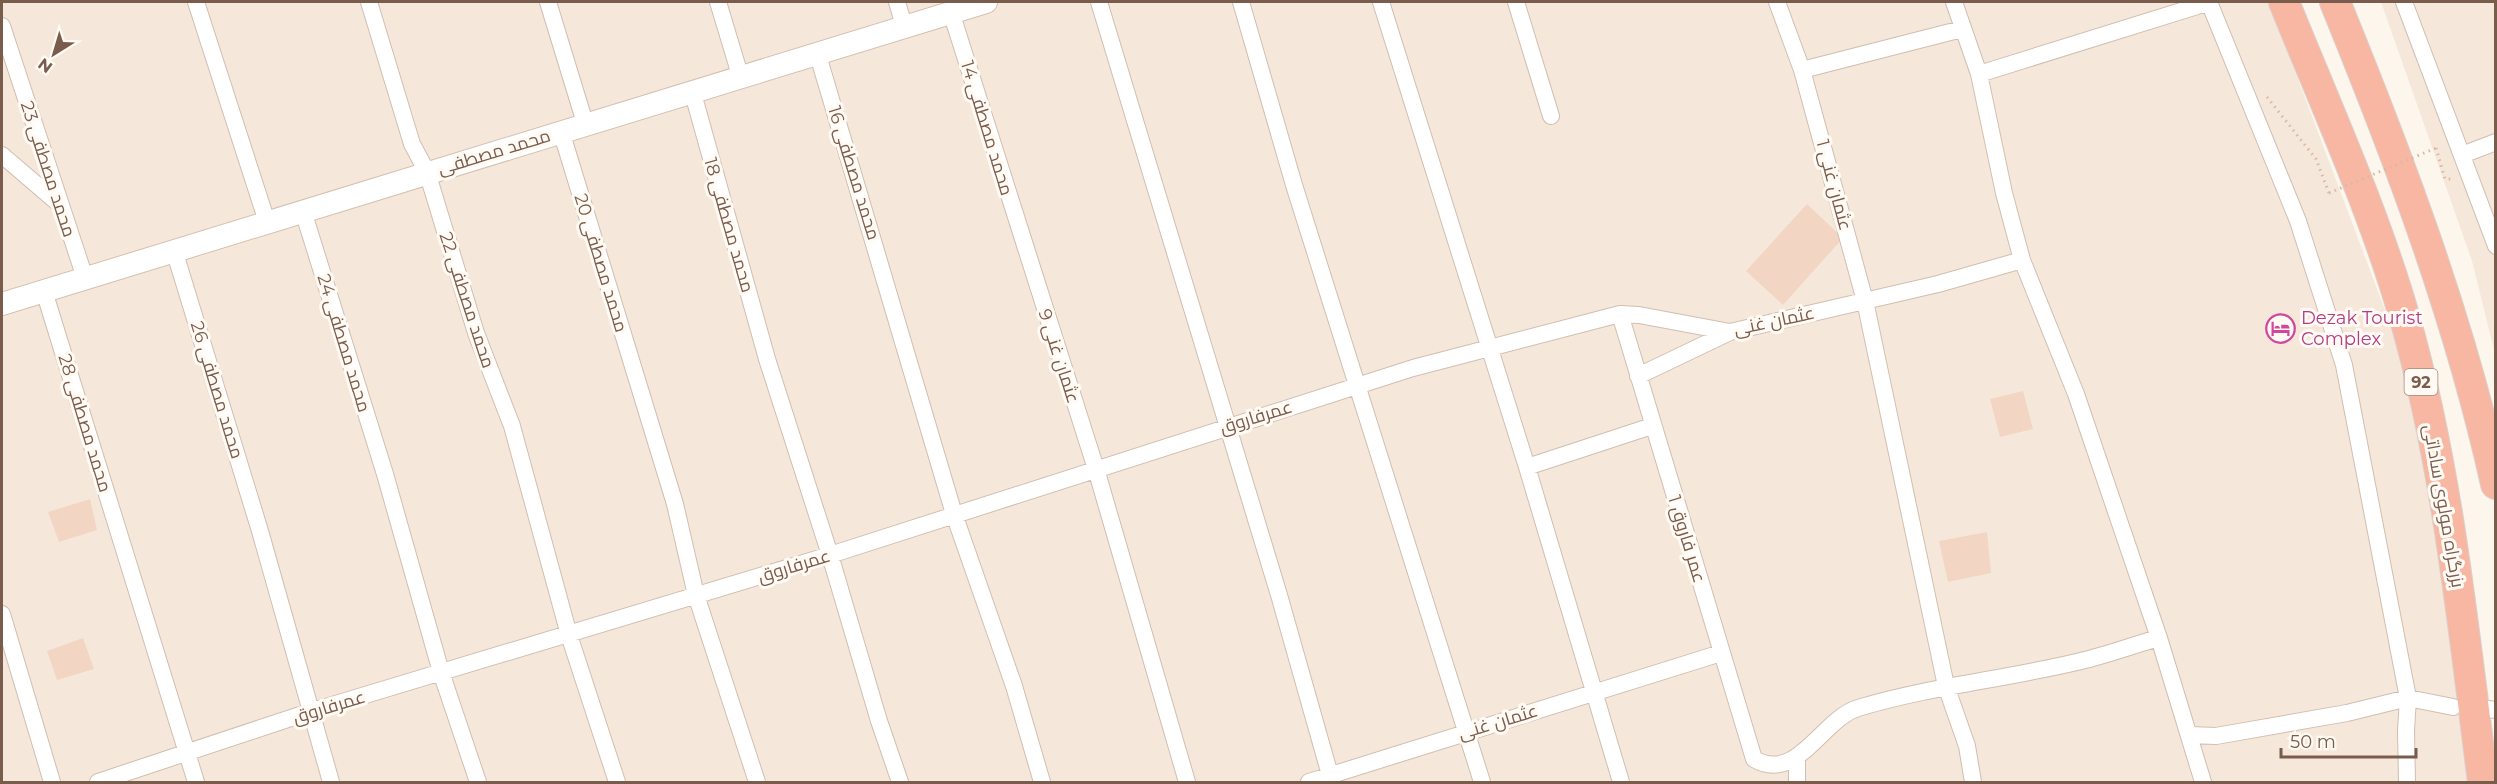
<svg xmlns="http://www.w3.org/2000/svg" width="2497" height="784" viewBox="0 0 2497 784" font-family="Montserrat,Cairo,sans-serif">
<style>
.residential{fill:#f5e8da}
.building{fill:#f3d5c3}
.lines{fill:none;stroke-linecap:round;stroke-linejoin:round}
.street-casing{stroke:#d1beb0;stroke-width:18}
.secondary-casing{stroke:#d6c0b0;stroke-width:24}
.highway-casing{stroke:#dad1cd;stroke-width:32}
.path{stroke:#d9b8a5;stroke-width:3;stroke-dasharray:1.5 4.5;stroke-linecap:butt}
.street{stroke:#fff;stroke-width:16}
.secondary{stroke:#fff;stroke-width:22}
.highway{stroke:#f7b7a3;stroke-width:30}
.path-bridge{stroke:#d9b8a5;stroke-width:3;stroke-dasharray:1.5 4.5;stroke-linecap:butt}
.labels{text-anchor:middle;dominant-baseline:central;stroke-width:6;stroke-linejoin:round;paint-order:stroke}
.shield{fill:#fffaf3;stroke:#a28b7f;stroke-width:1.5}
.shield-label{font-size:16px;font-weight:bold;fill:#7a5c4d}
.street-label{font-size:18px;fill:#7a5c4d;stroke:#fffaf3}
.hotel-label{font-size:18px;fill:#b23c85;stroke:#fffaf3;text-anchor:start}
</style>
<rect width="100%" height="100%" fill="#fdf6ec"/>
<path class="residential" d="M2 2H2269L2435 443 2480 782H2Z
M2381 2H2495V354L2472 261Z"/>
<path class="building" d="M1807 204 1843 238 1783 305 1746 271Z
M2023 391 2033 429 2000 437 1990 399Z
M90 499 97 530 59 542 48 512Z
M1987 532 1991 573 1948 582 1939 541Z
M83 638 94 669 57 680 47 651Z"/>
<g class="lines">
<defs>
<path id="street" d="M196 2 267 222
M369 2 412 144 427 172 476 333 512 426 569 635 617 782
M548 2 585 123
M718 2 740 75
M897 2 904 26
M1099 2 1279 595 1332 782
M1241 2 1294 185 1482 782
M1381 2 1527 467 1621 782
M1516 2 1551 116
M1777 2 1802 70 1865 301 1946 686 1967 746 1973 782
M1954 2 1979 74 2004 193 2022 260 2076 394 2159 638 2203 782
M2209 2 2298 221 2344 365 2408 698 2406 731 2407 782
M2404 2 2496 246
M951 12 1096 469 1187 782
M2 26 85 278
M817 52 954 514 1014 686 1042 782
M1802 70 1962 29
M1979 74 2210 2
M692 90 767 359 830 555 879 721 900 782
M561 131 675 504 696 595 757 782
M2 155 58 203
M2462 155 2496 142
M303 211 385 474 441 672 478 782
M174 250 260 531 331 782
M44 291 196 782
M1620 314 1754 759C1797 784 1822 719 1858 708 1931 686 2007 679 2081 661 2107 655 2133 645 2159 638
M1638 376 1730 332
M1527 467 1652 426
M2 614 52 782
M2488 709 2496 710
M2190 735 2216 736 2347 713 2408 698 2453 707
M1797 758V782
M98 782 309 712 830 555 1413 368 1620 314 1639 315 1730 332 1938 284 2022 260
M1309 782 1721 653"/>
<path id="secondary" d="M2 304 986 2"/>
<path id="highway" d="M2284 2C2325 104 2375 213 2405 319 2448 470 2463 627 2483 782
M2335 2C2399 159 2459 317 2496 484"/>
</defs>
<use href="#street" class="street-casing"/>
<use href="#secondary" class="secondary-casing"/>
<use href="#highway" class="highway-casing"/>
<path class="path" d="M2267 97 2316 159 2329 193
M2436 148 2445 179H2453"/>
<use href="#street" class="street"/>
<use href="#secondary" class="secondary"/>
<use href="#highway" class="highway"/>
<path class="path-bridge" d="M2329 193 2436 148"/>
</g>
<defs>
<symbol id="hotel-ring" viewBox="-11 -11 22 22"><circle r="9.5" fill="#fffaf3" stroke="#d1479c" stroke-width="1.5"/><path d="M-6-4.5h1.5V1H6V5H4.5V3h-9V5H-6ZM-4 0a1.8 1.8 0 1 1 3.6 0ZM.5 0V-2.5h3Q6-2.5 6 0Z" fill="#d1479c"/></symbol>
</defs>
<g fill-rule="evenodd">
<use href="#hotel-ring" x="2264" y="312" width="33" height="33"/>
</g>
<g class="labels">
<rect class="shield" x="2404.5" y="369" width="33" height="26" rx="4.5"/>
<g class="shield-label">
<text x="2421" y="382">92</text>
</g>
<g class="street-label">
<text transform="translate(987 128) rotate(73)">محمد مصطفی 14</text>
<text transform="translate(494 152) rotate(-17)">محمد مصطفی</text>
<text transform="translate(48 169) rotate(72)">محمد مصطفی 23</text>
<text transform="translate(854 173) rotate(73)">محمد مصطفی 16</text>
<text transform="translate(1834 185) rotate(75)">عثمان غنی 1</text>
<text transform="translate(729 225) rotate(74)">محمد مصطفی 18</text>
<text transform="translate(601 263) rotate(73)">محمد مصطفی 20</text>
<text transform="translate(467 300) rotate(72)">محمد مصطفی 22</text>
<text transform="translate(1774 321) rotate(-12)">عثمان غنی</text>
<text transform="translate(344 343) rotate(73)">محمد مصطفی 24</text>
<text transform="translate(1059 356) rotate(72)">عثمان غنی 9</text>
<text transform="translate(217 390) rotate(73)">محمد مصطفی 26</text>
<text transform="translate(1256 417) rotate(-17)">عمرفاروق</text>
<text transform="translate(85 423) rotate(73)">محمد مصطفی 28</text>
<text transform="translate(2444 506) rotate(80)">بزرگراه مولوی ساداتی</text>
<text transform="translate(1687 539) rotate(73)">عمر فاروق 1</text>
<text transform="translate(794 566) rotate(-17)">عمرفاروق</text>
<text transform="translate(329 707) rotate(-17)">عمرفاروق</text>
<text transform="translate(1498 722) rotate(-17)">عثمان غنی</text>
</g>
<g class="hotel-label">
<text x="2301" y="318">Dezak Tourist<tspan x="2301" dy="21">Complex</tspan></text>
</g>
</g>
<rect width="2497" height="784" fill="none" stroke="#7a5c4d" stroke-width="6"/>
<g transform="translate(54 54) rotate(217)" stroke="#fffaf3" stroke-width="4.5" paint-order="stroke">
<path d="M0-4.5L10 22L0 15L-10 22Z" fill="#7a5c4d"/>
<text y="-9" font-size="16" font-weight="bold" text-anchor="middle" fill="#7a5c4d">N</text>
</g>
<path d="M2281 748v9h135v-9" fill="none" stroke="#7a5c4d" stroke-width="3"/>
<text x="2290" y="748" font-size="18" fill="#7a5c4d" stroke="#fffaf3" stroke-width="4.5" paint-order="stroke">50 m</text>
</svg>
